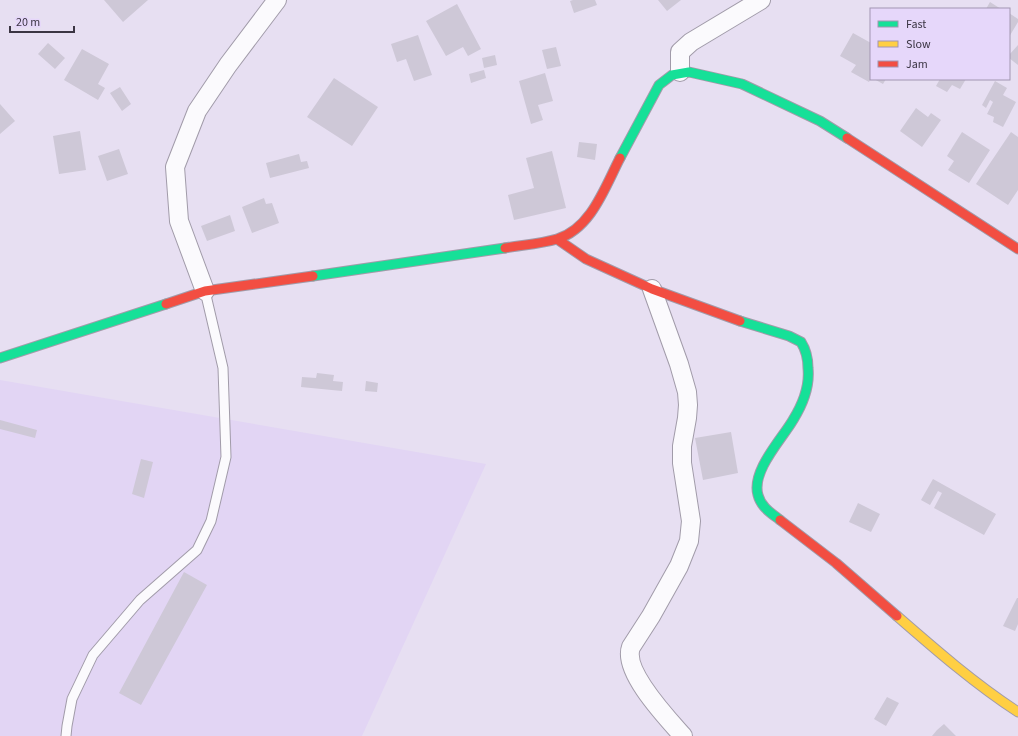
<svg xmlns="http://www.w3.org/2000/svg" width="1018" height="736" viewBox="0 0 1018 736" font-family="'Source Sans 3',sans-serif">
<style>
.built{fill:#e2d5f4}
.building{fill:#cec8d7}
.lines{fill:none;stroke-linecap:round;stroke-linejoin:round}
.lane-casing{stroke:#a19ba9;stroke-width:11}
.street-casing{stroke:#a19ba9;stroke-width:20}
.fast-casing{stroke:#a19ba9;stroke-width:11}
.slow-casing{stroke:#a19ba9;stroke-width:11}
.jam-casing{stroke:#a19ba9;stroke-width:11}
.lane{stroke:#fbfafd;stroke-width:9}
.street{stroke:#fbfafd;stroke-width:18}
.fast{stroke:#16e098;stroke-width:9}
.slow{stroke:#ffcf43;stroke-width:9}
.jam{stroke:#f24e42;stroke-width:9}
</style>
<rect width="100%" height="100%" fill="#e7dff2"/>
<path class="built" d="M0 380 486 464 362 736H0Z"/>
<path class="building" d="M104 0H148L123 22Z
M573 0H595L597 5 574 13 570 1Z
M658 0H681L667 11Z
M990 2 1001 9H986Z
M457 4 481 49 468 56 463 47 446 56 426 21Z
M1009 13 1018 19V22L1009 37Z
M853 33 871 43V78L869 82 851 72 856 65 840 56Z
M418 35 432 75 414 81 406 59 397 62 391 44Z
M48 43 65 58 55 69 38 54Z
M1018 45V65L1009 58V55Z
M556 47 561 66 547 69 542 50Z
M82 49 109 64 98 84 105 88 98 100 64 80Z
M495 55 497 65 484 68 482 58Z
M484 70 486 78 471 83 469 74Z
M545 73 553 101 538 105 543 120 531 124 519 81Z
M334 78 378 107 352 146 307 117Z
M874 79H886L883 84Z
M940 79H966L960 89 952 85 947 92 936 86Z
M995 81 1007 88 1003 95 1016 102 1003 127 993 122 994 117 987 114 993 102 990 100 986 108 982 105Z
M120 87 131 104 122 111 110 93Z
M0 104 15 121 0 134Z
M916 108 928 117 931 113 941 120 922 147 900 131Z
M80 131 86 170 59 174 53 136Z
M962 132 990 150 969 183 948 170 954 161 947 156Z
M1011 132 1018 137V190L1008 205 976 184Z
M579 142 597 144 595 160 577 157Z
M119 149 128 174 107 181 98 156Z
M552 151 566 208 514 220 508 195 534 188 526 158Z
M299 154 301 162 307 161 309 168 270 178 266 163Z
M264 198 266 204 272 203 279 223 252 233 242 207Z
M230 215 235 231 207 241 201 226Z
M317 373 334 375 333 381 343 382 342 391 301 387 302 377 316 378Z
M366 381 378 383 377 392 365 391Z
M0 420 37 430 35 438 0 429Z
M731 432 738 473 703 480 695 438Z
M141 459 153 462 144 498 132 494Z
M933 479 996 514 984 535 934 508 942 493 938 491 930 505 921 500Z
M858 503 880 514 871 532 849 522Z
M184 572 207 585 141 705 119 693Z
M1017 598H1018V624L1015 631 1003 626Z
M887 697 899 703 886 726 874 719Z
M944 724 956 736H932L937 730Z"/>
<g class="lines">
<defs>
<path id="lane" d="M66 736 67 726 72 699 93 655 140 600 197 550 211 521 226 457 223 368 205 291"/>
<path id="street" d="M680 72V52L691 42 761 0
M652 289 679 364 687 392 688 405 687 418 682 446V463L691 521 689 541 679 566 651 616 631 647C622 671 667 718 683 736
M205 291 179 221 175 167 197 111 228 65 277 0"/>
<path id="fast" d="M620 158 659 85 672 75 689 72 742 84 820 121 847 138
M313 276 505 248
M740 321 789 336 801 342C806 350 808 359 808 368 810 387 803 404 793 420 782 439 751 471 758 495 761 507 771 513 780 520
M0 358 166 304"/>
<path id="slow" d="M897 616C936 650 975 684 1018 712"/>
<path id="jam" d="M847 138 1018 249
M557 239 586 259 652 289 740 321
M505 248C522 245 540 244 557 239 591 229 605 187 620 158
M166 304 205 291 313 276
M780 520 836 563 897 616"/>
</defs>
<use href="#lane" class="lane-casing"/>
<use href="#street" class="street-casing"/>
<use href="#fast" class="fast-casing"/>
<use href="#slow" class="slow-casing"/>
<use href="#jam" class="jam-casing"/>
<use href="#lane" class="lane"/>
<use href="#street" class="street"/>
<use href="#fast" class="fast"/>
<use href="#slow" class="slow"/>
<use href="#jam" class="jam"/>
</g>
<rect x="870" y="8" width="140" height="72" fill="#e6d7fa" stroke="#a296b1"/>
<rect x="878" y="21" width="20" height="6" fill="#16e098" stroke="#a296b1"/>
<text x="906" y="28" font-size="12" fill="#3b3543">Fast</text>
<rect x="878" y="41" width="20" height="6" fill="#ffcf43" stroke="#a296b1"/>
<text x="906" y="48" font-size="12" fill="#3b3543">Slow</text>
<rect x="878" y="61" width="20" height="6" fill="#f24e42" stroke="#a296b1"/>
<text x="906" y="68" font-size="12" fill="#3b3543">Jam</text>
<path d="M10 26v6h64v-6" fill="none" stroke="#3b3543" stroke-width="2"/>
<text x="16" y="26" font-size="12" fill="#3b3543" stroke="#e6d7fa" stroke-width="3" paint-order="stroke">20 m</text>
</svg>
